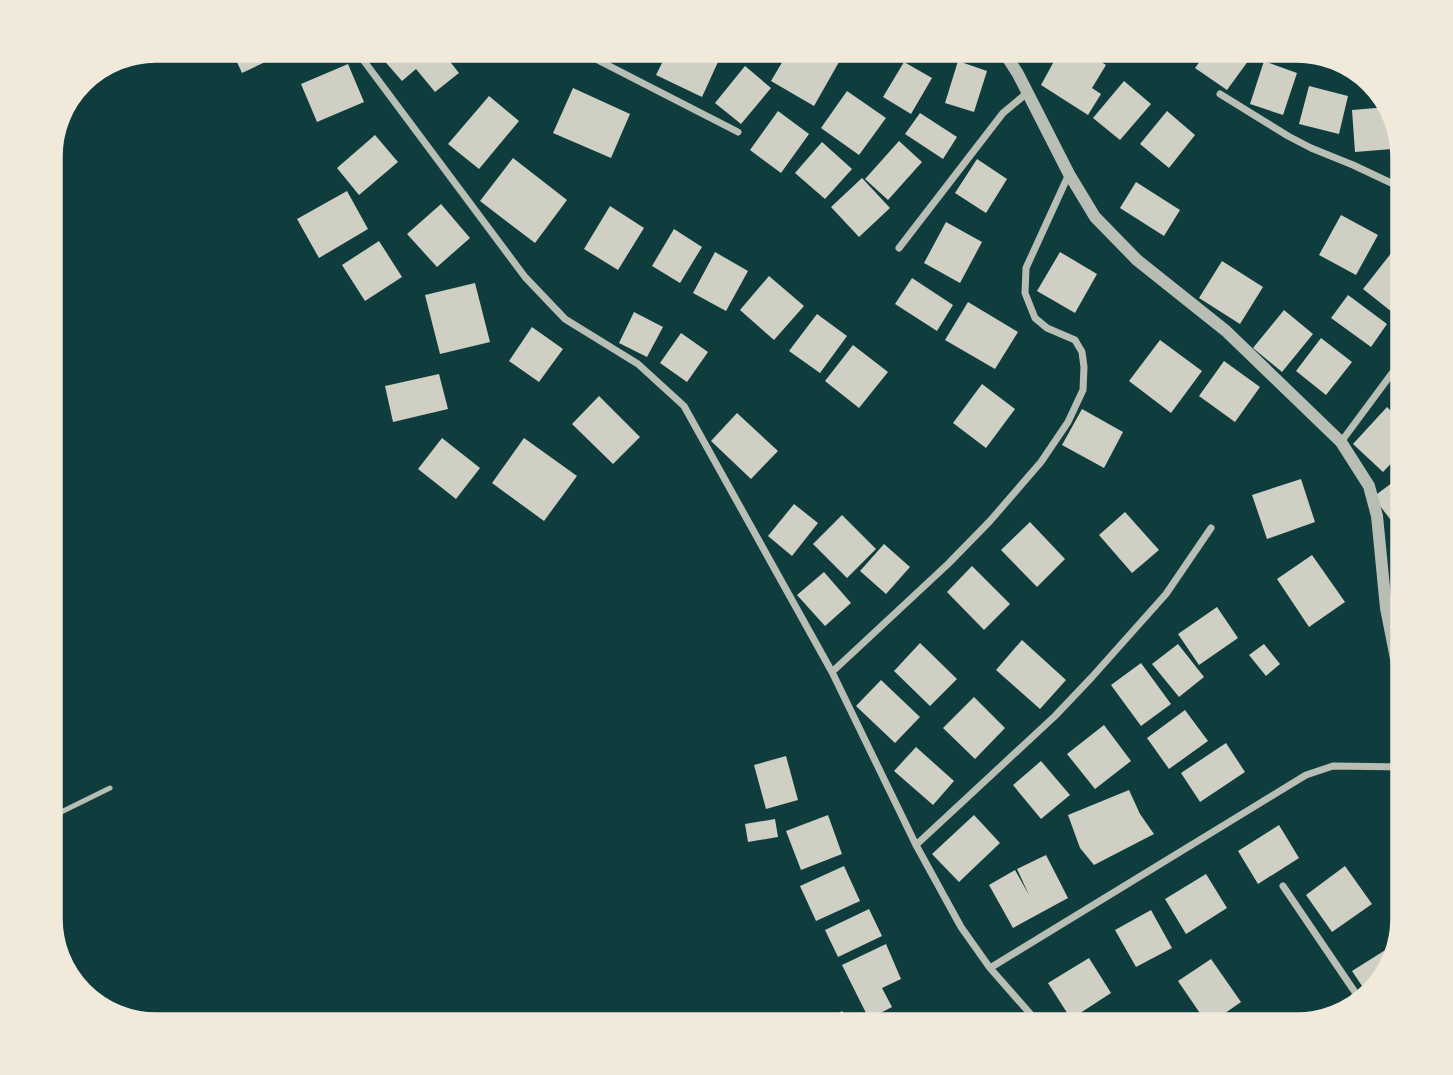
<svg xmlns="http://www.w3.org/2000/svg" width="1453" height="1075" viewBox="0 0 1453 1075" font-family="Rubik,sans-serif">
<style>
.building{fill:#cfcfc3}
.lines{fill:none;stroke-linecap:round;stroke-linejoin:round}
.service{stroke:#b8beb3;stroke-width:5}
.minor{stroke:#b8beb3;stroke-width:7}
.tertiary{stroke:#b8beb3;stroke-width:12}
.rim{fill:none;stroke:#f1e9da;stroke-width:3.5}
</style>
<rect width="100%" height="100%" fill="#0f3d3e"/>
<path class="building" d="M231 49H293L242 73Z
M374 49H440L459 73 435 92 416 69 402 81Z
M669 49H719L723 51 702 97 656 75Z
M790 49H817L839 62 814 106 771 81Z
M916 49H939L931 60Z
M1070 49H1081L1106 65 1092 88 1101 94 1088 115 1041 85 1059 52 1066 56Z
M1209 49H1249L1254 53 1227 90 1195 68Z
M958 61 987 71 974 112 945 103Z
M1264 61 1297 73 1283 115 1250 104Z
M904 62 932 78 911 114 883 97Z
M348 64 364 102 317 122 301 84Z
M745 66 771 88 741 124 715 103Z
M1124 81 1151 104 1120 140 1093 118Z
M1309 86 1348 96 1339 134 1299 124Z
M573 88 630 114 611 158 553 133Z
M847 91 886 118 859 155 821 128Z
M489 96 519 121 479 169 448 144Z
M1388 107 1392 149 1355 152 1352 110Z
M778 111 809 134 781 173 750 150Z
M1167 111 1195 135 1169 168 1140 144Z
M920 113 957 137 943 159 905 134Z
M375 135 398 162 359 195 337 168Z
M899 141 922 162 888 200 865 179Z
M822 142 852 169 825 199 795 173Z
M513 158 567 200 535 243 480 201Z
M977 159 1007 179 986 213 955 193Z
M862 178 890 208 859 237 831 207Z
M1136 182 1180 210 1164 236 1120 208Z
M347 191 368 229 319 258 297 219Z
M441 204 470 238 437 267 407 234Z
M610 206 644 228 618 270 584 249Z
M1341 215 1378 235 1356 275 1319 255Z
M946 222 982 242 960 283 924 263Z
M674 229 702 247 680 283 652 266Z
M379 241 402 277 365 301 342 265Z
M1396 247 1404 253V307L1397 316 1363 289Z
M715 252 748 271 726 311 693 293Z
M1060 252 1097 274 1075 313 1037 291Z
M1222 261 1263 287 1240 324 1199 298Z
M769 276 804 306 774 340 740 310Z
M912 278 953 305 937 331 895 304Z
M475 283 490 342 440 354 425 295Z
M1348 295 1387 324 1371 347 1331 318Z
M968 302 1018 332 995 369 945 340Z
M1284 310 1313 334 1282 372 1253 348Z
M634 312 663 327 647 357 619 343Z
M817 314 847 336 820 373 789 351Z
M532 327 563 349 539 382 509 361Z
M681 333 708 352 687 382 660 363Z
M1321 338 1352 362 1326 395 1296 371Z
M1160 340 1202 371 1171 413 1129 381Z
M853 345 888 372 859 408 825 381Z
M1224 361 1260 387 1235 422 1199 396Z
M439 374 448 409 393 422 385 386Z
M982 384 1015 409 986 448 953 423Z
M599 396 640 437 613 464 572 424Z
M1387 407 1404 424V450L1383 472 1353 444Z
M1082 409 1123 432 1104 468 1062 445Z
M737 413 778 451 751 479 711 441Z
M442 438 480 468 456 499 418 469Z
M524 438 577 476 544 521 492 483Z
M1404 474V522L1397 528 1373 497Z
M1301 479 1315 522 1267 539 1252 495Z
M794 504 818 523 792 556 768 536Z
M1125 512 1159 550 1132 573 1099 535Z
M842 515 876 549 847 578 813 544Z
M1030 522 1065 559 1037 587 1001 550Z
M884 544 910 567 886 594 860 571Z
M1312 555 1345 602 1309 627 1277 579Z
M972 566 1010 604 984 630 947 592Z
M824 572 851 603 825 626 797 595Z
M1217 607 1238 638 1199 665 1178 634Z
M1022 640 1066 680 1040 709 996 670Z
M920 643 957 679 930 706 894 671Z
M1178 644 1204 677 1179 697 1152 664Z
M1264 644 1280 664 1266 676 1249 655Z
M1141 663 1171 704 1141 726 1111 685Z
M881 680 920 717 895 743 856 706Z
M974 697 1005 728 975 759 943 728Z
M1185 710 1208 741 1169 769 1147 738Z
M1104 725 1131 761 1095 789 1067 754Z
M1226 743 1245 772 1200 802 1181 773Z
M916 747 954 781 933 805 894 771Z
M786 756 798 800 766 809 754 765Z
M1041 761 1070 795 1041 819 1013 785Z
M1129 790 1140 814 1154 834 1094 865 1080 848 1068 815Z
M828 815 842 854 801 870 786 831Z
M974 815 1000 843 959 882 932 854Z
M775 819 778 837 748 842 745 824Z
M1279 825 1299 858 1258 884 1238 851Z
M1046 855 1068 898 1013 928 989 885 1015 870 1029 895 1017 869Z
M844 866 860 901 816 921 800 886Z
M1345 866 1372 904 1332 932 1306 895Z
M1206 874 1227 908 1186 934 1165 899Z
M869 909 882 936 838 957 825 930Z
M1151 910 1172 948 1136 967 1115 930Z
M886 944 901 979 882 988 892 1007 869 1019 842 965Z
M1387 949 1392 956 1382 984 1368 995 1352 971Z
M1089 958 1111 993 1071 1019 1048 983Z
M1211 959 1241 1002 1208 1025 1178 981Z
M842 1011 851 1025 818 1026Z"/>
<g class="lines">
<path class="service" d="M49 818 110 788"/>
<path class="minor" d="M355 49 525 277 565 319 638 364 684 406 832 672 916 845 961 927 990 968 1041 1026
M582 49 584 53 738 132
M1220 94 1288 136 1311 148 1353 165 1404 189
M899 248 1003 113 1027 93
M1341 442 1404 357
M832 672 948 564 990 521 1041 462 1068 422 1083 390 1084 367 1082 352 1075 340 1047 328 1035 318 1025 293 1026 268 1069 174
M916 845 1055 716 1092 677 1166 594 1211 528
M1283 886 1361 1001
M990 968 1306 775 1333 766 1404 767"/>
<path class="tertiary" d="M1002 49 1018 74 1069 174 1095 217 1137 260 1226 331 1341 442 1369 486 1377 516 1386 608 1404 699"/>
</g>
<path d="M0 0H1453V1075H0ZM156 61H1297A95 95 0 0 1 1392 156V919A95 95 0 0 1 1297 1014H156A95 95 0 0 1 61 919V156A95 95 0 0 1 156 61Z" fill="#f1e9da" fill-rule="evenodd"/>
<path class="rim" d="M156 61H1297A95 95 0 0 1 1392 156V919A95 95 0 0 1 1297 1014H156A95 95 0 0 1 61 919V156A95 95 0 0 1 156 61Z"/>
</svg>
